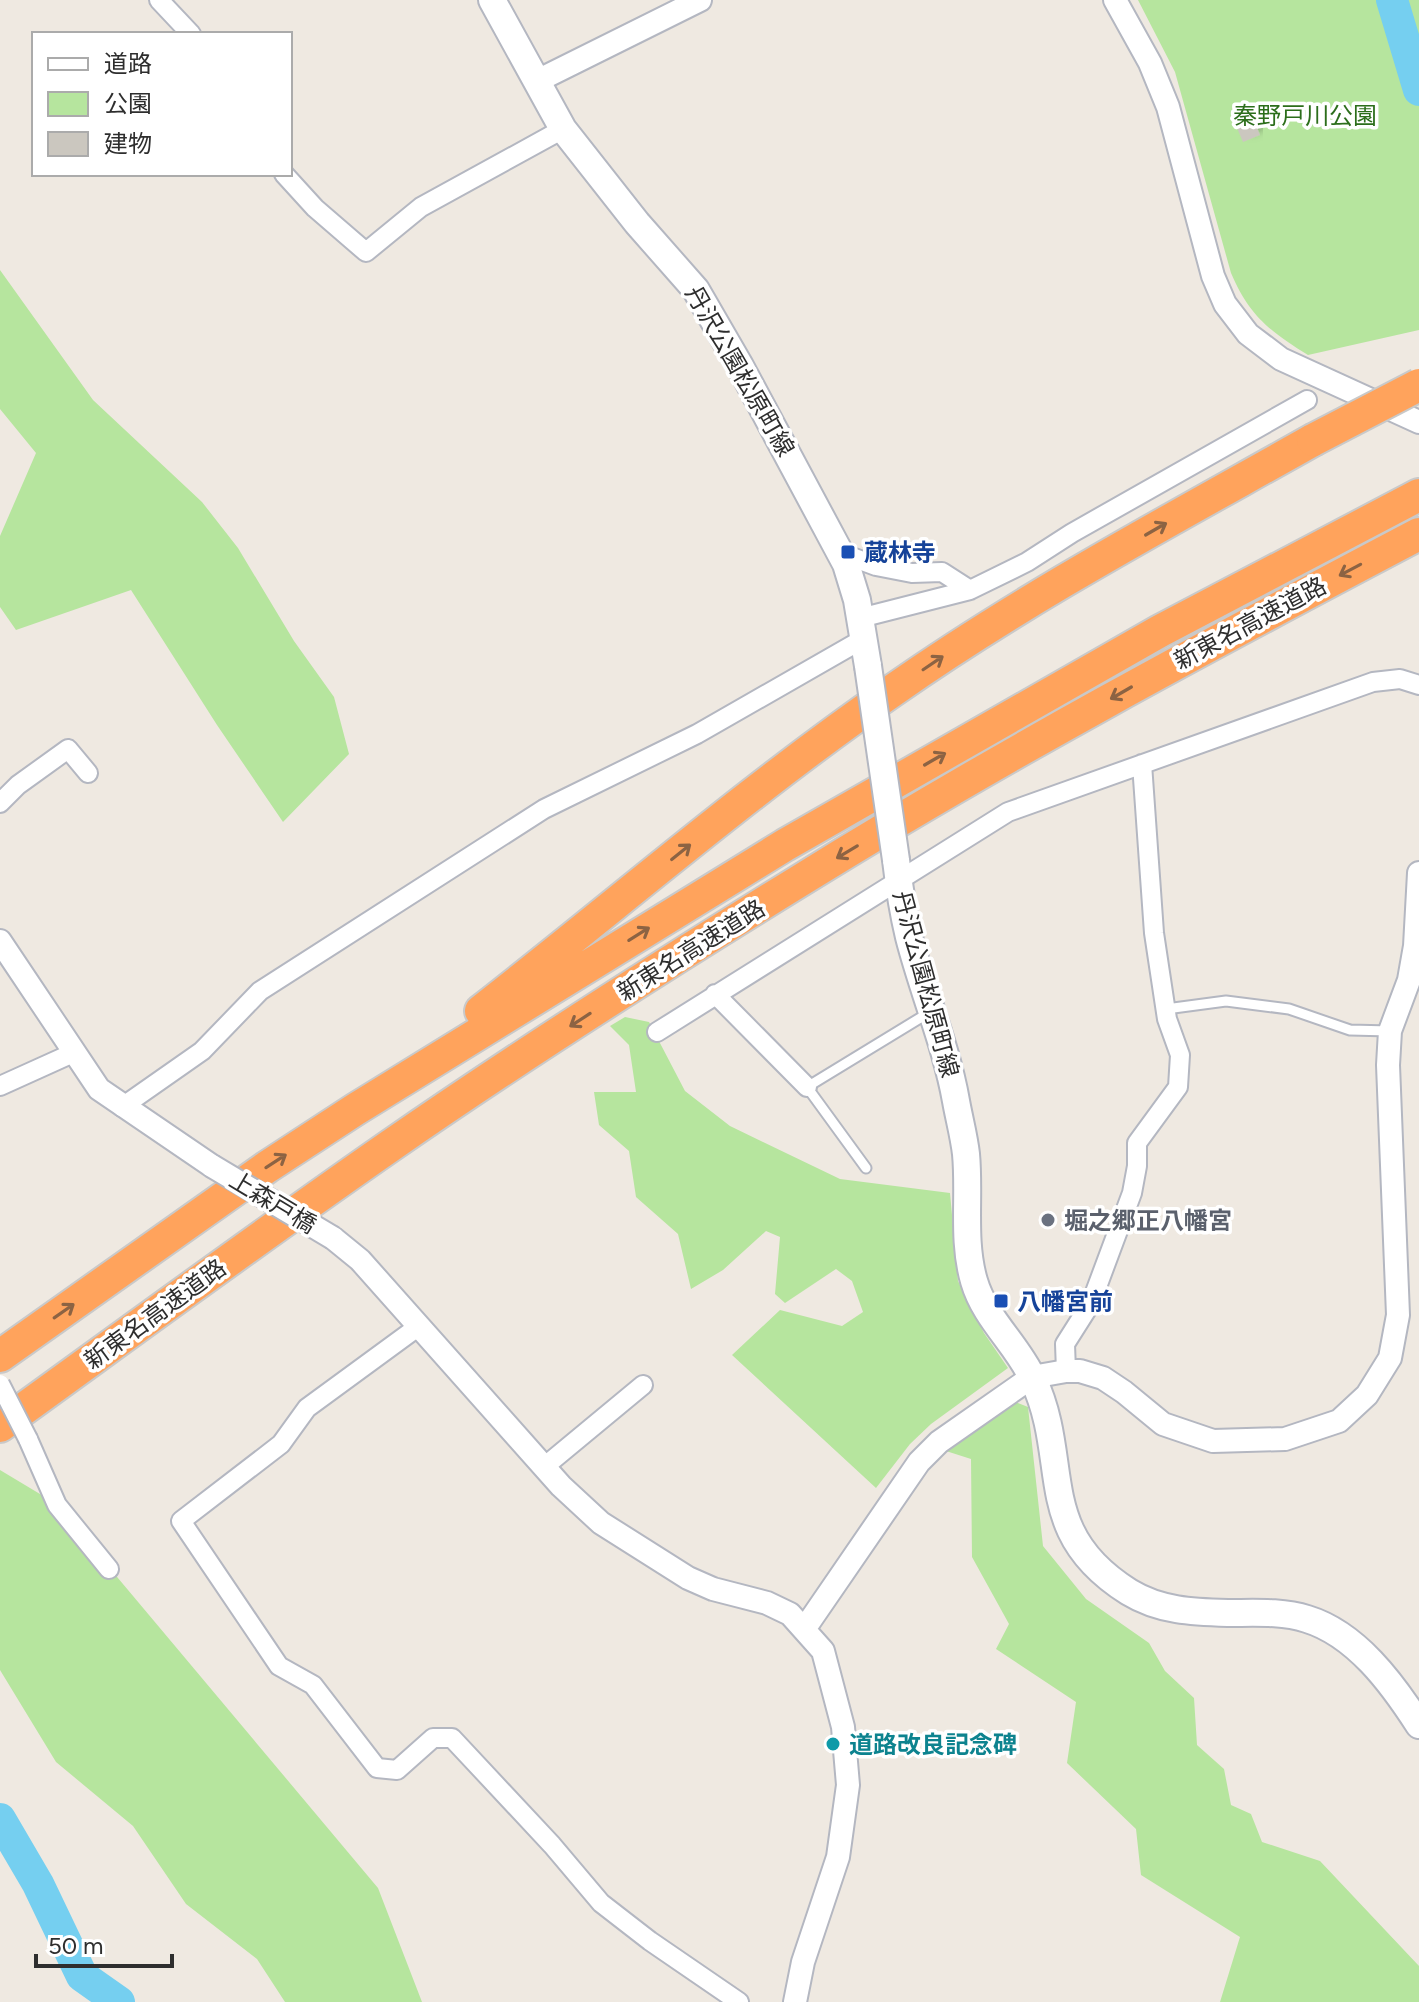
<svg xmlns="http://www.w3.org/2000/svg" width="1419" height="2002" viewBox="0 0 1419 2002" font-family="Figtree,'Noto Sans JP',sans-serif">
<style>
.green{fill:#b6e59e}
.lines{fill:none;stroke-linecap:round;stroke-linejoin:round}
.river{stroke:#75cff0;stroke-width:32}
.building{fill:#cbc7bf;filter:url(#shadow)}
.service-casing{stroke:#b4b7c1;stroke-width:13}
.minor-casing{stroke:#b4b7c1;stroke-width:22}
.tertiary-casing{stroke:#b4b7c1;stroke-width:26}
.secondary-casing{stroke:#b4b7c1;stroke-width:30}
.motorway-casing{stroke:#c9c9c9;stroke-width:36}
.service{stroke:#fff;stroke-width:9}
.minor{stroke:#fff;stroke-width:18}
.tertiary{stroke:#fff;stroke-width:22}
.secondary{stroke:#fff;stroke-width:26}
.motorway{stroke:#ffa35c;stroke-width:32}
.minor-bridge-casing{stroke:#b4b7c1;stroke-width:22;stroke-linecap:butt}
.tertiary-bridge-casing{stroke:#b4b7c1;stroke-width:26;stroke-linecap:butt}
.secondary-bridge-casing{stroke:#b4b7c1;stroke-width:30;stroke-linecap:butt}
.motorway-bridge-casing{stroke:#c9c9c9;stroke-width:36;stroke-linecap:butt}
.minor-bridge{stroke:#fff;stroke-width:18}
.tertiary-bridge{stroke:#fff;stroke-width:22}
.secondary-bridge{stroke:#fff;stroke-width:26}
.motorway-bridge{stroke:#ffa35c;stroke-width:32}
.oneway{stroke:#8c6343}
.transit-dot{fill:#1a4fb4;stroke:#fff;stroke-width:3}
.worship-dot{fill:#6b7280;stroke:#fff;stroke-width:3}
.culture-dot{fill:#0f9aa8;stroke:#fff;stroke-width:3}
.labels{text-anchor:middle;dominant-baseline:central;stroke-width:7;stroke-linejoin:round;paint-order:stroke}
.park-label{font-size:24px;fill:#2c6e1b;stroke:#fff}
.street-label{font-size:24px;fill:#2e2e2e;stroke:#fff}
.transit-label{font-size:24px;font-weight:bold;fill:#164399;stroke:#fff;text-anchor:start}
.worship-label{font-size:24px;font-weight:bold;fill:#5b616d;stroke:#fff;text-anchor:start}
.culture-label{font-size:24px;font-weight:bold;fill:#0d838f;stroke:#fff;text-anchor:start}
</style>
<defs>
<filter id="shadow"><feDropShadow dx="7" dy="-7" stdDeviation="4" flood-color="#0004"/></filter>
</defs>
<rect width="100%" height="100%" fill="#efe9e1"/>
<path class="green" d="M1138 0H1419V330L1308 355C1269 331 1249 315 1231 273L1175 72Z
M0 270 93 400 202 502 238 548 294 641 334 697 349 754 283 822 217 725 131 590 16 630 0 607V536L36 453 0 409Z
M625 1017 649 1022 685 1091 730 1126 840 1179 950 1193 958 1281 984 1333 1008 1368 931 1424 910 1444 876 1488 732 1355 780 1310 842 1326 863 1312 852 1281 836 1269 785 1303 775 1294 780 1237 766 1231 723 1270 691 1289 678 1234 636 1197 629 1151 599 1125 594 1092H636L629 1045 610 1026Z
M1013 1401 1028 1407 1043 1546 1086 1599 1149 1643 1165 1671 1194 1698 1197 1745 1224 1769 1231 1805 1251 1814 1262 1842 1320 1861 1419 1966V2002H1220L1240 1937 1141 1875 1136 1829 1067 1763 1076 1702 996 1649 1009 1624 972 1557 971 1459 946 1451 962 1434Z
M0 1470 55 1503 378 1888 422 2002H285L257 1959 186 1904 133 1826 56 1762 0 1670Z"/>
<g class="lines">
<path class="river" d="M1392 0 1419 90
M0 1819 38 1884 82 1976 119 2002"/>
</g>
<path class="building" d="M1249 108 1260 135 1243 142 1232 116Z"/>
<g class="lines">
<defs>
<path id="service" d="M1166 1009 1226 1001 1289 1009 1350 1030 1390 1031
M866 1168 807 1087 930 1012"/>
<path id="minor" d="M159 0 191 34
M284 174 315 208 366 252 421 207 563 129
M841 553 876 566 912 573 942 572 970 590
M860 618 970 590 1027 562 1072 533 1307 400
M0 803 18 785 68 749 88 773
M715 994 807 1087
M657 1032 1008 812 1373 682 1400 679 1419 685
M0 1086 73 1053
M122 1107 202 1051 260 991 544 809 697 734 863 639
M419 1326 307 1408 281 1444 181 1521 279 1666 313 1685 377 1768 397 1770 433 1738H452L552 1845 601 1903 650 1941 739 2002
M1066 1371 1065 1344 1091 1303 1132 1193 1137 1166V1143L1178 1087 1180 1055 1167 1019 1154 933 1142 764
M28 1439 57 1505 109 1569
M544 1467 643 1385"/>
<path id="tertiary" d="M1115 0 1150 63 1168 107 1213 276 1225 304 1248 334 1281 359 1419 422
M537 81 700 0
M0 941 99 1089 212 1166
M333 1238 360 1260 561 1486 601 1523 688 1578 713 1589 767 1603 790 1614 823 1651 843 1727 848 1785 838 1857 803 1962 795 2002
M805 1628 919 1462 939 1442 1032 1377 1066 1371H1080L1103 1378 1124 1392 1163 1424 1213 1441 1285 1439 1339 1421 1367 1395 1390 1358 1398 1315 1388 1065 1390 1031 1409 980 1415 946 1419 873"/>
<path id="secondary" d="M492 0 563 129 637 223 696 290 740 366 846 564 857 600 868 666
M896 860C899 886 903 912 909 937 923 992 946 1045 956 1101 959 1118 964 1136 966 1154 970 1196 962 1240 974 1281 985 1319 1017 1344 1033 1379 1072 1462 1032 1531 1129 1592 1160 1611 1193 1612 1228 1613 1254 1613 1282 1611 1307 1619 1356 1634 1392 1683 1419 1725"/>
<path id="motorway" d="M481 1011C618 904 749 790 892 691 1026 597 1171 520 1313 440
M0 1356 267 1167 356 1109 785 845 1160 631 1419 495
M0 1426C130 1332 259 1237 390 1146 524 1053 663 965 801 880 1002 755 1210 644 1419 534"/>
</defs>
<use href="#service" class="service-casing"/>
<use href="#minor" class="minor-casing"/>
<use href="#tertiary" class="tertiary-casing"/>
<use href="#secondary" class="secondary-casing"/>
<use href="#motorway" class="motorway-casing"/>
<use href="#service" class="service"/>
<use href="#minor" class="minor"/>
<use href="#tertiary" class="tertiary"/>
<use href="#secondary" class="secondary"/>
<use href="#motorway" class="motorway"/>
<defs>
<path id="minor-bridge" d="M0 1384 28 1439"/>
<path id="tertiary-bridge" d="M212 1166 333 1238"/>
<path id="secondary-bridge" d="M868 666 896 860"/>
<path id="motorway-bridge" d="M1313 440 1419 385"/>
</defs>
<use href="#minor-bridge" class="minor-bridge-casing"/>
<use href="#tertiary-bridge" class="tertiary-bridge-casing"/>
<use href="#secondary-bridge" class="secondary-bridge-casing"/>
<use href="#motorway-bridge" class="motorway-bridge-casing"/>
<use href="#minor-bridge" class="minor-bridge"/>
<use href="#tertiary-bridge" class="tertiary-bridge"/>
<use href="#secondary-bridge" class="secondary-bridge"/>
<use href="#motorway-bridge" class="motorway-bridge"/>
</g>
<defs><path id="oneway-shaft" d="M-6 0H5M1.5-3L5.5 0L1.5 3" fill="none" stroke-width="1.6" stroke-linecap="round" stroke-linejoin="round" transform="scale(2)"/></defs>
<g class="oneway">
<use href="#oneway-shaft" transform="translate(1156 529) rotate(-30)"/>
<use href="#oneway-shaft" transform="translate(1350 570) rotate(152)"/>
<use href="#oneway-shaft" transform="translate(933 663) rotate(-34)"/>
<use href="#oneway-shaft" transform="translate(1121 693) rotate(150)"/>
<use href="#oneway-shaft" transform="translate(935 759) rotate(-30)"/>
<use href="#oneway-shaft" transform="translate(681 852) rotate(-39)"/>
<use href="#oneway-shaft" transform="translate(847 852) rotate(149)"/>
<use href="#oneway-shaft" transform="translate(639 934) rotate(-32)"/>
<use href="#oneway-shaft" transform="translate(580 1020) rotate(147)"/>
<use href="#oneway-shaft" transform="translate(276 1161) rotate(-33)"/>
<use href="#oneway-shaft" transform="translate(64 1311) rotate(-35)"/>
</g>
<g class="transit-dot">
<rect x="840" y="544" width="16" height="16" rx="4"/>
<rect x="993" y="1293" width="16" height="16" rx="4"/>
</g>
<circle class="worship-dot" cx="1048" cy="1220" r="8"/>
<circle class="culture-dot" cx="833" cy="1744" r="8"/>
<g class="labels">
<g class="park-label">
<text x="1305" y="115">秦野戸川公園</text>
</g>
<g class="street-label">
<text transform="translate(740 371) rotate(60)">丹沢公園松原町線</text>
<text transform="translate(1250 623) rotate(-28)">新東名高速道路</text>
<text transform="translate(691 950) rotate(-32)">新東名高速道路</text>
<text transform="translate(926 984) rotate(75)">丹沢公園松原町線</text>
<text transform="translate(273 1202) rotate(31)">上森戸橋</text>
<text transform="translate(155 1314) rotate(-36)">新東名高速道路</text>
</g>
<g class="transit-label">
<text x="864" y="552">蔵林寺</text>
<text x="1017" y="1301">八幡宮前</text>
</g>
<g class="worship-label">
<text x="1064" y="1220">堀之郷正八幡宮</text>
</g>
<g class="culture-label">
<text x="849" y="1744">道路改良記念碑</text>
</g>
</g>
<rect x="32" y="32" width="260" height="144" fill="#ffffff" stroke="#ababab" stroke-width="2"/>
<rect x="48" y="58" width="40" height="12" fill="#ffffff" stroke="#ababab" stroke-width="2"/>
<text x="104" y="72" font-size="24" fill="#2e2e2e">道路</text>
<rect x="48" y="92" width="40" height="24" fill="#b6e59e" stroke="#ababab" stroke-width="2"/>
<text x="104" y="112" font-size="24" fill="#2e2e2e">公園</text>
<rect x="48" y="132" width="40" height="24" fill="#cbc7bf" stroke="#ababab" stroke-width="2"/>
<text x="104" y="152" font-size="24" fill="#2e2e2e">建物</text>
<path d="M36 1954v12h136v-12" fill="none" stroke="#2e2e2e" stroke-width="4"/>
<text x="48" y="1954" font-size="24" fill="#2e2e2e" stroke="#ffffff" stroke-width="6" paint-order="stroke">50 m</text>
</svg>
